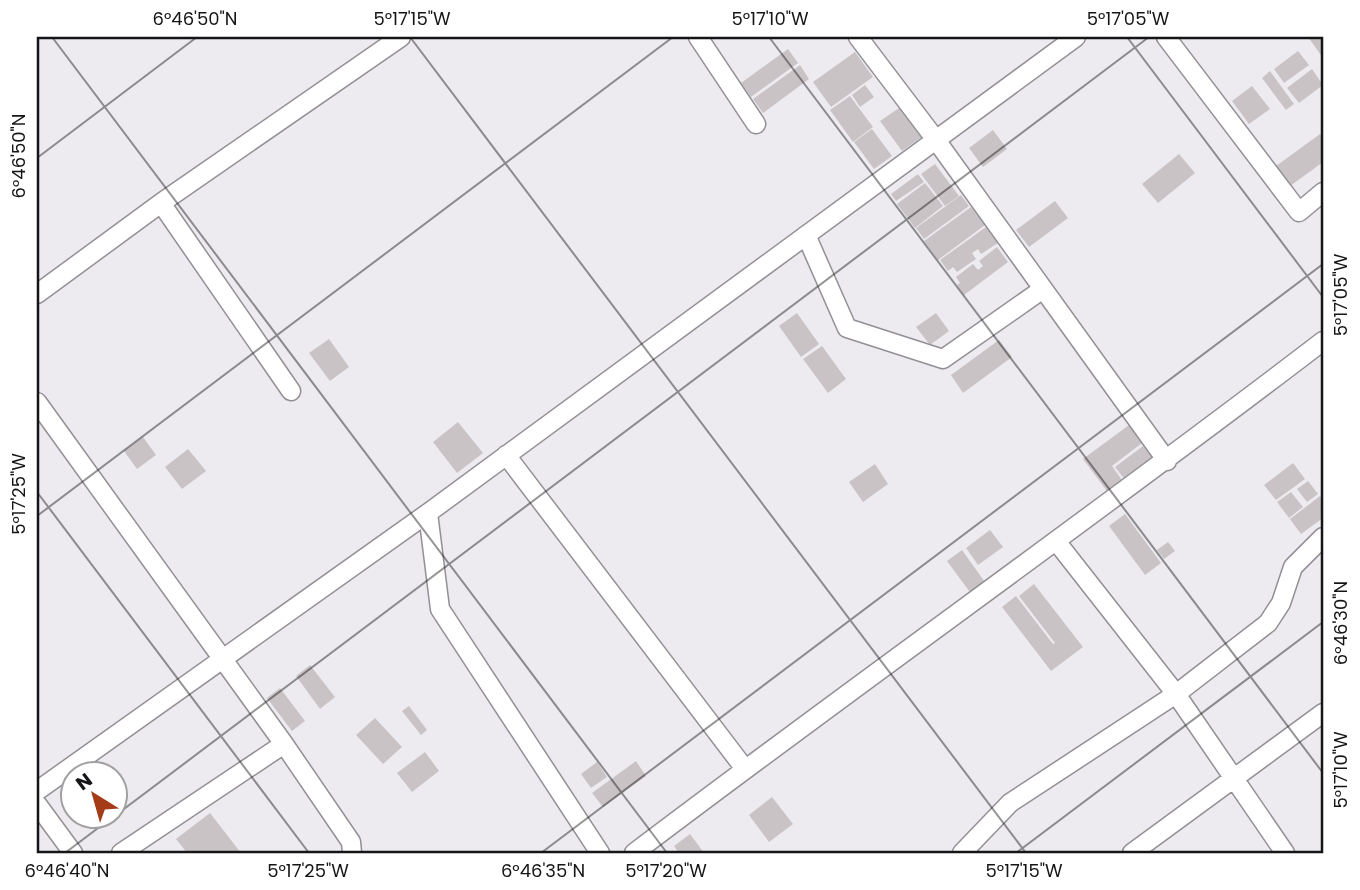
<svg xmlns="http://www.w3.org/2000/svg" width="1360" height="890" viewBox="0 0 1360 890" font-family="Poppins,sans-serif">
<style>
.building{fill:#cac3c5}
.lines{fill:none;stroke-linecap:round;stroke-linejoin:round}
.minor-casing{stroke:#939095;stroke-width:21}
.minor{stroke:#fff;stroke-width:18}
.ticks{fill:none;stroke:#151416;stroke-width:2;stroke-opacity:0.45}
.neatline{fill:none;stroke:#151416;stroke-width:2.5}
.ticks-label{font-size:18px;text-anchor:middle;fill:#151416}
</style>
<rect width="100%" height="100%" fill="#edebf0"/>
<path class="building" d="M1308 37H1323V58Z
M788 49 798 63 751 97 741 83Z
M1298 51 1309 65 1284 83 1274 69Z
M855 52 873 77 831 107 813 82Z
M800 65 809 79 763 113 753 99Z
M1312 69 1323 85 1299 103 1287 88Z
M1270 71 1294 104 1286 110 1262 78Z
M865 85 874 97 860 107 852 95Z
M1252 86 1270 109 1249 124 1232 101Z
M850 96 873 127 853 142 830 110Z
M902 106 923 136 902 151 880 121Z
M872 129 892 156 874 169 854 142Z
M993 130 1007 149 983 167 969 148Z
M1320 134 1323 138V162L1286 189 1272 169Z
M1179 154 1195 173 1158 203 1142 184Z
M935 164 959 196 945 206 921 174Z
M918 174 924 182 896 201 891 194Z
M925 183 943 206 915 228 897 204Z
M961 195 969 206 924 239 916 228Z
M1055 201 1068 218 1029 247 1016 230Z
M971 207 985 225 938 260 924 241Z
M986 227 998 243 981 254 978 249 972 253 976 259 957 272 953 267 948 271 940 260Z
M997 247 1008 262 964 295 957 285 960 283 956 277 973 264 978 270 983 266 979 261Z
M797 313 819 344 801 357 779 326Z
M936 313 949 331 930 345 916 327Z
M329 339 349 367 330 381 309 353Z
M999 340 1012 357 963 393 951 375Z
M822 346 846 379 828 393 803 359Z
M458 422 483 453 457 473 433 442Z
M1129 425 1142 443 1112 466 1122 480 1107 491 1083 459Z
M143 437 156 455 137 469 124 451Z
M1143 446 1153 459 1125 480 1115 467Z
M188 449 206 471 182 489 165 467Z
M1293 463 1305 479 1276 500 1264 485Z
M875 464 888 484 863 502 849 482Z
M1308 481 1318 494 1307 502 1297 489Z
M1291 492 1303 507 1289 518 1277 502Z
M1320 496 1323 500V518L1301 534 1290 519Z
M1125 514 1161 563 1145 575 1109 526Z
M990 530 1003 547 978 565 966 548Z
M1168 542 1175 551 1164 559 1157 550Z
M962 550 987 585 972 595 947 561Z
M1034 584 1083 647 1051 671 1002 607 1016 596 1053 644 1055 643 1019 596Z
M310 665 335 697 320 709 296 676Z
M280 688 305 721 292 731 267 698Z
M409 706 427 730 421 735 402 711Z
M375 718 402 747 383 764 356 735Z
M425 752 439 771 412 792 397 773Z
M636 761 646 776 603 807 592 793Z
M597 762 607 777 591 788 581 774Z
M772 797 793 824 769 842 749 815Z
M210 813 241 853H187L176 839Z
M690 834 704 853H679L674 846Z"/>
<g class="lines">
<defs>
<path id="minor" d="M698 37 756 124
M858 37 936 140 1167 461
M1166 37 1299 212 1323 192
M161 203 291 391
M806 235 847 328 943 359 1043 289
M37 294 161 203 401 37
M37 402 284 744 351 842 352 853
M506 455 745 769
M428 513 440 609 600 853
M1056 541 1176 694 1285 853
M37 791 428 513 1076 37
M37 804 73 853
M121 853 284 744
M634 853C862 680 1096 515 1323 341
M962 853 1010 803 1176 694 1268 623 1281 603 1293 567 1323 537
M1132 853 1323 713"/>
</defs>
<use href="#minor" class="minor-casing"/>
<use href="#minor" class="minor"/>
</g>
<path class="ticks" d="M52 37 667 853M410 37 1026 853M769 37 1323 773M1127 37 1323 297M37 158 197 37M37 492 309 853M37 516 673 37M116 815 1149 37M65 853 114 816M541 853 1323 264M1016 853 1323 622"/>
<rect width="1360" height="890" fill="none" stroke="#ffffff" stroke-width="77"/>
<g transform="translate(94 795) rotate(323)"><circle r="33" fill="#ffffff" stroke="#a1a1a2" stroke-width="2"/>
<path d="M0-5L12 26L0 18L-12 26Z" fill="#a43d17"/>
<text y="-10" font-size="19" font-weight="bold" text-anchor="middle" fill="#151416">N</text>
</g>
<rect x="38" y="38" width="1284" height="814" class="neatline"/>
<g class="ticks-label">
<text x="195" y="25">6°46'50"N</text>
<text x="412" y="25">5°17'15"W</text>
<text x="770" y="25">5°17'10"W</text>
<text x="1128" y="25">5°17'05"W</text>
<text transform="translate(19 156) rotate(-90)" y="6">6°46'50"N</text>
<text transform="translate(1341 295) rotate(-90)" y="6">5°17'05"W</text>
<text transform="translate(19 494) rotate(-90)" y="6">5°17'25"W</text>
<text transform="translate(1341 623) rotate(-90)" y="6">6°46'30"N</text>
<text transform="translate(1341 770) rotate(-90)" y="6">5°17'10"W</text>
<text x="67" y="877">6°46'40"N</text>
<text x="308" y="877">5°17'25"W</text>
<text x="543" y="877">6°46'35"N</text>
<text x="666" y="877">5°17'20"W</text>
<text x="1024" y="877">5°17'15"W</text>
</g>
</svg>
